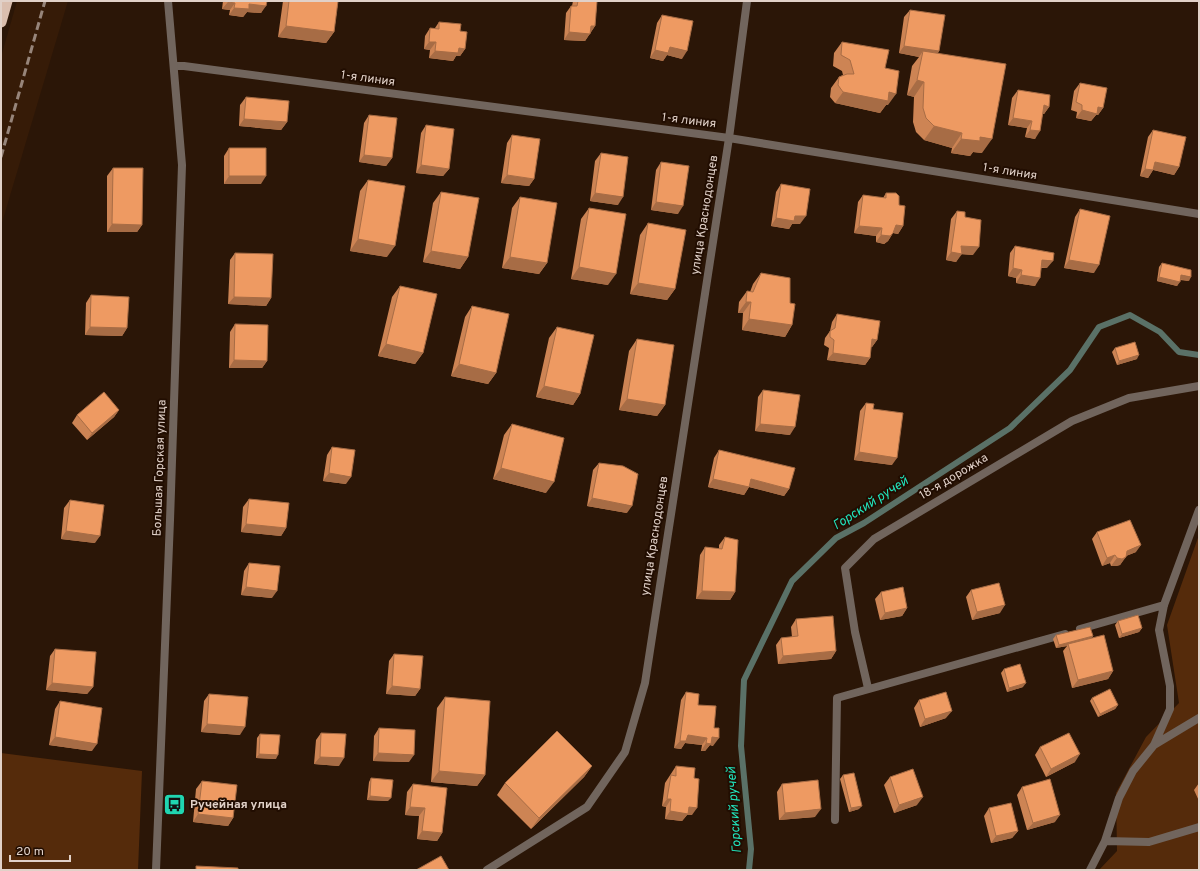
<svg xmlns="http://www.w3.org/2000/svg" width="1200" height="871" viewBox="0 0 1200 871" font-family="Overpass,sans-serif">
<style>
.built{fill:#361b07}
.green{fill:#552b0b}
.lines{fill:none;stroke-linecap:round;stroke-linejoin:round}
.stream{stroke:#5a7167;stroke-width:6}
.minor{stroke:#71655d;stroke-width:8}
.tertiary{stroke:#71655d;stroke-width:8}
.trunk{stroke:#dabeae;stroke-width:11}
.rail{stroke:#97857a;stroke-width:3;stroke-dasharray:8 4;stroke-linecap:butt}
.wall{fill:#cd8454}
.shaded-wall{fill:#a76c45}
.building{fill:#ee9a62;stroke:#a76c45}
.labels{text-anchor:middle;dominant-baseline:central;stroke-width:4;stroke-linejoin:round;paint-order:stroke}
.street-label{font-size:12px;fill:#e1d1c8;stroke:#210d01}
.poi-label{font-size:12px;font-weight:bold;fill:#e1d1c8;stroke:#210d01;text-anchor:start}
.water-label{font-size:13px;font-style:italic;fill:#21e8c0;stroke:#210d01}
</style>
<rect width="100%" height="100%" fill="#2b1607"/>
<path class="built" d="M17 1H68L1 226V57Z"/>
<path class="green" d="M1199 535V870H1099L1117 851 1116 793 1146 737 1179 703 1167 625Z
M1 753 142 771 138 870H1Z"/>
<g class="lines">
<path class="stream" d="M749 870 751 849 741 746 744 680 792 581 836 538 864 523 1010 428 1070 370 1099 327 1130 315 1160 332 1179 352 1199 355"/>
<path class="minor" d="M175 66H184L729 138 1199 214
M1080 629 1164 605
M868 688 855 632 845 568 874 539 1072 421 1129 398 1199 386
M1154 745 1199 718
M835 820 837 698 1065 634
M1105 841 1149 842 1199 827
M487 870 587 807 625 752 645 683 729 138 747 1
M1090 870 1105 841 1119 798 1133 771 1154 745 1170 709V686L1159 630 1164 605 1199 510"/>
<path class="tertiary" d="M156 870 170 520 182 165 168 1"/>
<path class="trunk" d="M1 22 7 1"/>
<path class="rail" d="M1 157 45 1"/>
</g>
<path class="wall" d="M223 1H267L261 13 247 12 243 17 229 15 230 10 222 9Z
M283 1H338L334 32 326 43 278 37Z
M573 1H597L595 26 585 41 564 40 566 13 571 6H572Z
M910 10 939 51 938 53 982 153 973 152 970 156 951 153 952 148 924 140 916 132 913 122 914 97 907 95 912 66 919 57 899 53 904 17Z
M662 15 682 59 667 55 663 61 650 58 657 23Z
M439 22 460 31 465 49 460 56H456L453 61 429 58 430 50 424 49 425 36 430 28H435Z
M842 42 885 68 888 105H886L880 113 835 103 830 97 831 88 839 77 843 75 842 71 833 66 834 53Z
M1080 83 1103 108 1098 115H1096L1091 121 1076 118 1077 112 1071 110 1074 91Z
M1018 90 1049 107 1044 114H1043L1035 139 1025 137 1027 128 1008 125 1012 98Z
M246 97 287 122 281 130 239 126 240 105Z
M369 115 392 158 386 166 359 162 364 123Z
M426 125 449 169 443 176 416 173 421 133Z
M1153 130 1179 167 1174 175 1153 170 1148 178 1140 176 1148 137Z
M512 135 534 179 529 186 501 183 507 143Z
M229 148 261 184H224V156Z
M601 153 618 205 590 201 595 161Z
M661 162 678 214 651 210 656 170Z
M113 168 142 225 137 232H107V176Z
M368 180 387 257 350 251 360 191Z
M781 184 800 224H792L789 229 771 226 776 192Z
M441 192 468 257 460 269 423 262 433 203Z
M886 193 899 205 903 226 898 234 893 233 888 241 884 244 876 242V236L854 233 858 202 863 195 883 198Z
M520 197 547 263 539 274 502 268 512 208Z
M589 208 608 285 571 279 581 219Z
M1080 209 1094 273 1064 268 1075 217Z
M957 211 965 217 973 255 961 254 956 262 946 260 951 219Z
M648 223 675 289 667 300 630 294 640 235Z
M1015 246 1047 268H1041L1035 286 1016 283V278L1008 276 1010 253Z
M235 253 271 298 266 306 228 304 230 260Z
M1162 263 1189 281 1180 280 1177 286 1157 281 1159 267Z
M761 273 790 303 792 325 785 337 742 330 743 313H738L739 302 747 291 750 292 753 284Z
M400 286 423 353 415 364 378 356 392 297Z
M91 295 127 328 122 336 85 335 86 303Z
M472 306 496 373 488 384 451 376 465 317Z
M837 314 877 340 872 347H871L870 358 865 365 827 360 829 348 824 345 825 338 830 331 832 322Z
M235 324 267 361 262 368H229L230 332Z
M557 327 580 394 573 405 536 397 549 338Z
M637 339 665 405 657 416 619 410 629 351Z
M1115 348 1137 359 1117 365 1112 352Z
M763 390 790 435 755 431 758 397Z
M866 403 873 409 892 465 854 460 860 411Z
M119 410 114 417 87 440 72 423 77 415Z
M512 424 546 493 493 479 504 435Z
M332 447 346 484 323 481 327 455Z
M719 450 789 489 784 496 749 487 744 495 708 487 714 458Z
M599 463 627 513 587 506 593 470Z
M249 499 286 528 281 536 241 532 243 507Z
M70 500 95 543 61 539 64 508Z
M1097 532 1136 552 1126 556 1120 565 1116 566H1111L1110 563 1102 566 1092 539Z
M725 537 735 592 730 600 696 599 700 555 705 547 719 549V545Z
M249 563 272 598 241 595 244 571Z
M971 590 1000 613 972 620 966 597Z
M881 592 907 608 902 616 880 620 875 599Z
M796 619 836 651 831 659 778 664 776 645 781 638 792 637 791 627Z
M1118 621 1142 628 1139 632 1119 638 1115 625Z
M1056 635 1093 636 1091 638 1113 671 1108 679 1072 688 1063 651 1067 646 1056 648 1053 639Z
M55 649 93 687 87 694 46 690 50 656Z
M394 654 420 689 415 696 386 694 389 661Z
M1004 669 1023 687 1007 692 1001 673Z
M686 692 698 705 714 728 713 746 710 745 705 751H701L702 745 685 743 681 749 674 748 681 700Z
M209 694 240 735 201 732 204 701Z
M445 697 485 775 477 786 431 782 437 708Z
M1092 698 1118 705 1115 709 1098 717 1090 701Z
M919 700 946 718 920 727 914 708Z
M60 701 92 751 49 745 55 709Z
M379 728 409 762 373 761 374 736Z
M321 733 339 766 314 764 316 740Z
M260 734 276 759 256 758 257 738Z
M1040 747 1075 762 1046 777 1035 755Z
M592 766 584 777 531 829 497 795 505 783Z
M676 766 694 778 692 815H687L682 821 665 819 666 807 662 806 665 783Z
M843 775 859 809 849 812 840 779Z
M890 777 917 805 894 813 884 785Z
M371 778 388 801 367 800 369 782Z
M202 781 233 818 228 826 193 822 196 789Z
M1199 783V801L1194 790Z
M413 784 442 833 437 841 417 839 419 816 405 815 407 792Z
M782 784 815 817 779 820 777 792Z
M1022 787 1055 822 1027 830 1017 795Z
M989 808 1018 831 1012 838 991 843 984 816Z"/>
<path class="shaded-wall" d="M228 2 235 3 230 10 222 9Z
M249 4 266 6 261 13 247 12 243 17 229 15 234 8Z
M286 26 334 32 326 43 278 37Z
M591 26H595L585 41 564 40 569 32Z
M429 42H436L430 50 424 49Z
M904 46 939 51 934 59 923 51 919 57 899 53Z
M670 47 687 51 682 59 667 55 663 61 650 58 655 50Z
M459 48 465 49 460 56H456L453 61 429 58 435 51Z
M917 80 924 82 914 97 907 95Z
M843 92H889L896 94 888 105H886L880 113 835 103Z
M1044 105 1049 107 1044 114 1039 113Z
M1098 107 1103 108 1098 115H1096L1091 121 1076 118 1082 110Z
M1013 118 1032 121 1027 128 1008 125Z
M244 119 287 122 281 130 239 126Z
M934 126 962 133 952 148 924 140Z
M1030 130 1040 131 1035 139 1025 137Z
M980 137 992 139 982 153 973 152 970 156 951 153 961 139Z
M364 155 392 158 386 166 359 162Z
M1155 162 1179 167 1174 175 1150 169Z
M421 165 449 169 443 176 416 173Z
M1145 169 1153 170 1148 178 1140 176Z
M507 175 534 179 529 186 501 183Z
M229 176H266L261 184H224Z
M595 193 623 197 618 205 590 201Z
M656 202 683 206 678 214 651 210Z
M795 216H806L800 224H792L789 229 771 226 776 218Z
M112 224 142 225 137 232H107Z
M896 225 903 226 898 234 893 233 888 241 884 244 876 242 881 235Z
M859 226 882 228 876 236 854 233Z
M358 239 395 246 387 257 350 251Z
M961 246 979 247 973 255 959 254H962L956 262 946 260 951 252Z
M431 251 468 257 460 269 423 262Z
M510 257 547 263 539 274 502 268Z
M1042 260 1053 261 1047 268 1037 267Z
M1069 260 1099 265 1094 273 1064 268Z
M579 267 616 274 608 285 571 279Z
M1013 268 1022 270 1016 278 1008 276Z
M1021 275 1040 278 1035 286 1016 283Z
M1181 275 1191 277 1189 281 1178 279Z
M1159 277 1180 282 1177 286 1157 281Z
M638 283 675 289 667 300 630 294Z
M234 297 271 298 266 306 228 304Z
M746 302H751L743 313H738Z
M749 319 792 325 785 337 742 330Z
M90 327 127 328 122 336 85 335Z
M872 339 877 340 872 347H866Z
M386 344 423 353 415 364 378 356Z
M833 353 870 358 865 365 827 360Z
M1139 355 1137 359 1117 365 1119 361Z
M234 360 267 361 262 368H229Z
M459 364 496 373 488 384 451 376Z
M544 386 580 394 573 405 536 397Z
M627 399 665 405 657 416 619 410Z
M119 410 114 417 87 440 92 433Z
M760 424 795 427 790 435 755 431Z
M859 452 897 458 892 465 854 460Z
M501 468 554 482 546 493 493 479Z
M329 473 351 477 346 484 323 481Z
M713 479H751L789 489 784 496 749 487 744 495 708 487Z
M592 498 632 506 627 513 587 506Z
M246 524 286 528 281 536 241 532Z
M66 531 100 536 95 543 61 539Z
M1141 545 1136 552 1121 558 1127 551Z
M1115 555 1110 563 1102 566 1107 558Z
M1126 557 1120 565 1116 566H1111L1117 558Z
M246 587 277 591 272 598 241 595Z
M702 591 735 592 730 600 696 599Z
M1005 605 1000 613 972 620 977 612Z
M907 608 902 616 880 620 885 613Z
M1142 628 1139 632 1119 638 1122 634Z
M1093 636 1090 640 1068 644 1067 646 1056 648 1059 645Z
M836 651 831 659 778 664 783 656Z
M1113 671 1108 679 1072 688 1078 680Z
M52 683 93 687 87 694 46 690Z
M1026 683 1023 687 1007 692 1009 688Z
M392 686 420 689 415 696 386 694Z
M1118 705 1115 709 1098 717 1100 714Z
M952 711 946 718 920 727 925 719Z
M207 724 245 727 240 735 201 732Z
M688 735 707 738 702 745 685 743 681 749 674 748 680 741Z
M55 737 97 744 92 751 49 745Z
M712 737 719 738 713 746 710 745 705 751H701L706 743Z
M378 753 414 755 409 762 373 761Z
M259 754 278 755 276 759 256 758Z
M1080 754 1075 762 1046 777 1051 769Z
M320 757 344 758 339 766 314 764Z
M592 766 584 777 531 829 539 818Z
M439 771 485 775 477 786 431 782Z
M370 796 391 798 388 801 367 800Z
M923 797 917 805 894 813 899 805Z
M667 799H671L666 807 662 806Z
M862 806 859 809 849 812 851 808Z
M410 807 425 808 419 816 405 815Z
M689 807 697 808 692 815H687L682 821 665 819 670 811Z
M821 809 815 817 779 820 785 813Z
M198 814 233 818 228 826 193 822Z
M1060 815 1055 822 1027 830 1033 823Z
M422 831 442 833 437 841 417 839Z
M1018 831 1012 838 991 843 996 836Z"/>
<path class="building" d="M228 1H267L266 6 249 4V9L234 8 235 3 228 2Z
M289 1H338L334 32 286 26Z
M578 1H597L595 26H591L590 34 569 32 571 6H577Z
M910 10 945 15 939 51 904 46Z
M662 15 693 21 687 51 670 47 668 53 655 50Z
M439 22 461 24 460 31 467 32 465 49 459 48 458 53 435 51 436 42H429L430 28 439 29Z
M842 42 889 50 885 68 899 71 896 94 889 92 888 101 843 92 838 85 839 77 847 74H854L850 60 841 55Z
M923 51 1006 64 992 139 980 137V141L961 139 962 133 934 126 926 118 923 108 924 82 917 80Z
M1080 83 1107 88 1103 108 1098 107 1097 114 1082 110V105L1076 102Z
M1018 90 1050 95 1049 107 1044 105 1040 131 1030 130 1032 121 1013 118Z
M246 97 289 101 287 122 244 119Z
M369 115 397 118 392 158 364 155Z
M426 125 454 129 449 169 421 165Z
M1153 130 1186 137 1179 167 1155 162 1153 170 1145 169Z
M512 135 540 139 534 179 507 175Z
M229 148H266V176H229Z
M601 153 628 157 623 197 595 193Z
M661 162 689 166 683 206 656 202Z
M113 168H143L142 225 112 224Z
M368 180 405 186 395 246 358 239Z
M781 184 810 189 806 216H795L794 221 776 218Z
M441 192 479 198 468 257 431 251Z
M886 193H896L899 196V205L905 206 903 226 896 225 893 233 890 236 881 235 882 228 859 226 863 195 886 198Z
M520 197 557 203 547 263 510 257Z
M589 208 626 214 616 274 579 267Z
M1080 209 1110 216 1099 265 1069 260Z
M957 211 965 212V217L981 220 979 247 961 246 962 254 951 252Z
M648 223 686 230 675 289 638 283Z
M1015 246 1054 253 1053 261 1042 260 1040 278 1021 275 1022 270 1013 268Z
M235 253 273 254 271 298 234 297Z
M1162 263 1191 270V277L1181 275 1180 282 1159 277Z
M761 273 790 278V303L795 304 792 325 749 319 751 302H746L747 291 753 292Z
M400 286 437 294 423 353 386 344Z
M91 295 129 297 127 328 90 327Z
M472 306 509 314 496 373 459 364Z
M837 314 880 321 877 340 872 339 870 358 833 353 834 340 830 337V331L835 328Z
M235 324 268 325 267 361 234 360Z
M557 327 594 335 580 394 544 386Z
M637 339 674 345 665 405 627 399Z
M1135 342 1139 355 1119 361 1115 348Z
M763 390 800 395 795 427 760 424Z
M104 392 119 410 92 433 77 415Z
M866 403 874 404 873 409 903 413 897 458 859 452Z
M512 424 564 438 554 482 501 468Z
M332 447 355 450 351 477 329 473Z
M719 450 795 468 789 489 751 479 749 487 713 479Z
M599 463 623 466 638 474 632 506 592 498Z
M249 499 289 503 286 528 246 524Z
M70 500 104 505 100 536 66 531Z
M1130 520 1141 545 1127 551 1126 557 1122 559 1117 558 1115 555 1107 558 1097 532Z
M725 537 738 540 735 592 702 591 705 547 722 549Z
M249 563 280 566 277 591 246 587Z
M999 583 1005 605 977 612 971 590Z
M903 587 907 608 885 613 881 592Z
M1138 615 1142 628 1122 634 1118 621Z
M833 616 836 651 783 656 781 638 798 636 796 619Z
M1090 627 1093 636 1059 645 1056 635Z
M1104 635 1113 671 1078 680 1068 644Z
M55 649 96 652 93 687 52 683Z
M394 654 423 656 420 689 392 686Z
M1020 664 1026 683 1009 688 1004 669Z
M1110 689 1118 705 1100 714 1092 698Z
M686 692 699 694 698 705 716 706 714 728H719V738L712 737 711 744 706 743 707 738 688 735 686 741H680Z
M946 692 952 711 925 719 919 700Z
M209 694 248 697 245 727 207 724Z
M445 697 490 701 485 775 439 771Z
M60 701 102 708 97 744 55 737Z
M379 728 415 730 414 755 378 753Z
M557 731 592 766 539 818 505 783Z
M321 733 346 734 344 758 320 757Z
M1069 733 1080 754 1051 769 1040 747Z
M260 734 280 735 278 755 259 754Z
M676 766 695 768 694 778 699 779 697 808 689 807 688 814 670 811 671 799H667L671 775 676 776Z
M913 769 923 797 899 805 890 777Z
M854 773 862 806 851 808 843 775Z
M371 778 393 780 391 798 370 796Z
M1050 779 1060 815 1033 823 1022 787Z
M818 780 821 809 785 813 782 784Z
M202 781 237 785 233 818 198 814Z
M413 784 447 788 442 833 422 831 425 808 410 807Z
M1011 803 1018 831 996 836 989 808Z
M441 856 449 870H416Z
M196 866 238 868V870H196Z"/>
<defs>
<symbol id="bus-square" viewBox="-11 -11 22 22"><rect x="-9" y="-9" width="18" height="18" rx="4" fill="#20d5b0" stroke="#210d01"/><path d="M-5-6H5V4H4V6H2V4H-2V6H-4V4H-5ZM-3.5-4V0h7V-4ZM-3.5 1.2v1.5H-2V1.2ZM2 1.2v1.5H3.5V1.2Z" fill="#111"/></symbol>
</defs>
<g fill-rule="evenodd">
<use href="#bus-square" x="162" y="792" width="25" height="25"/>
</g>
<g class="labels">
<g class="street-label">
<text transform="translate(368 79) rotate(8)">1-я линия</text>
<text transform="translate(689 121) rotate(7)">1-я линия</text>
<text transform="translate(1010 172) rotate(9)">1-я линия</text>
<text transform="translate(705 215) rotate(-81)">улица Краснодонцев</text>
<text transform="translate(160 468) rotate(-88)">Большая Горская улица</text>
<text transform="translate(954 477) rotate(-31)">18-я дорожка</text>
<text transform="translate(655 536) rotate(-81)">улица Краснодонцев</text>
</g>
<g class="poi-label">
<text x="190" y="805">Ручейная улица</text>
</g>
<g class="water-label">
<text transform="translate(871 504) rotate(-33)">Горский ручей</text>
<text transform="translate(735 810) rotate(-94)">Горский ручей</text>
</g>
</g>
<rect width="1200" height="871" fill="none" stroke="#e1d1c8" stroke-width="4"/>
<path d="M10 855v6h60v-6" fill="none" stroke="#e1d1c8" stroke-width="2"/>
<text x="16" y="855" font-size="12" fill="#e1d1c8" stroke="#210d01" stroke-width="3" paint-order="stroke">20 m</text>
</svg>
